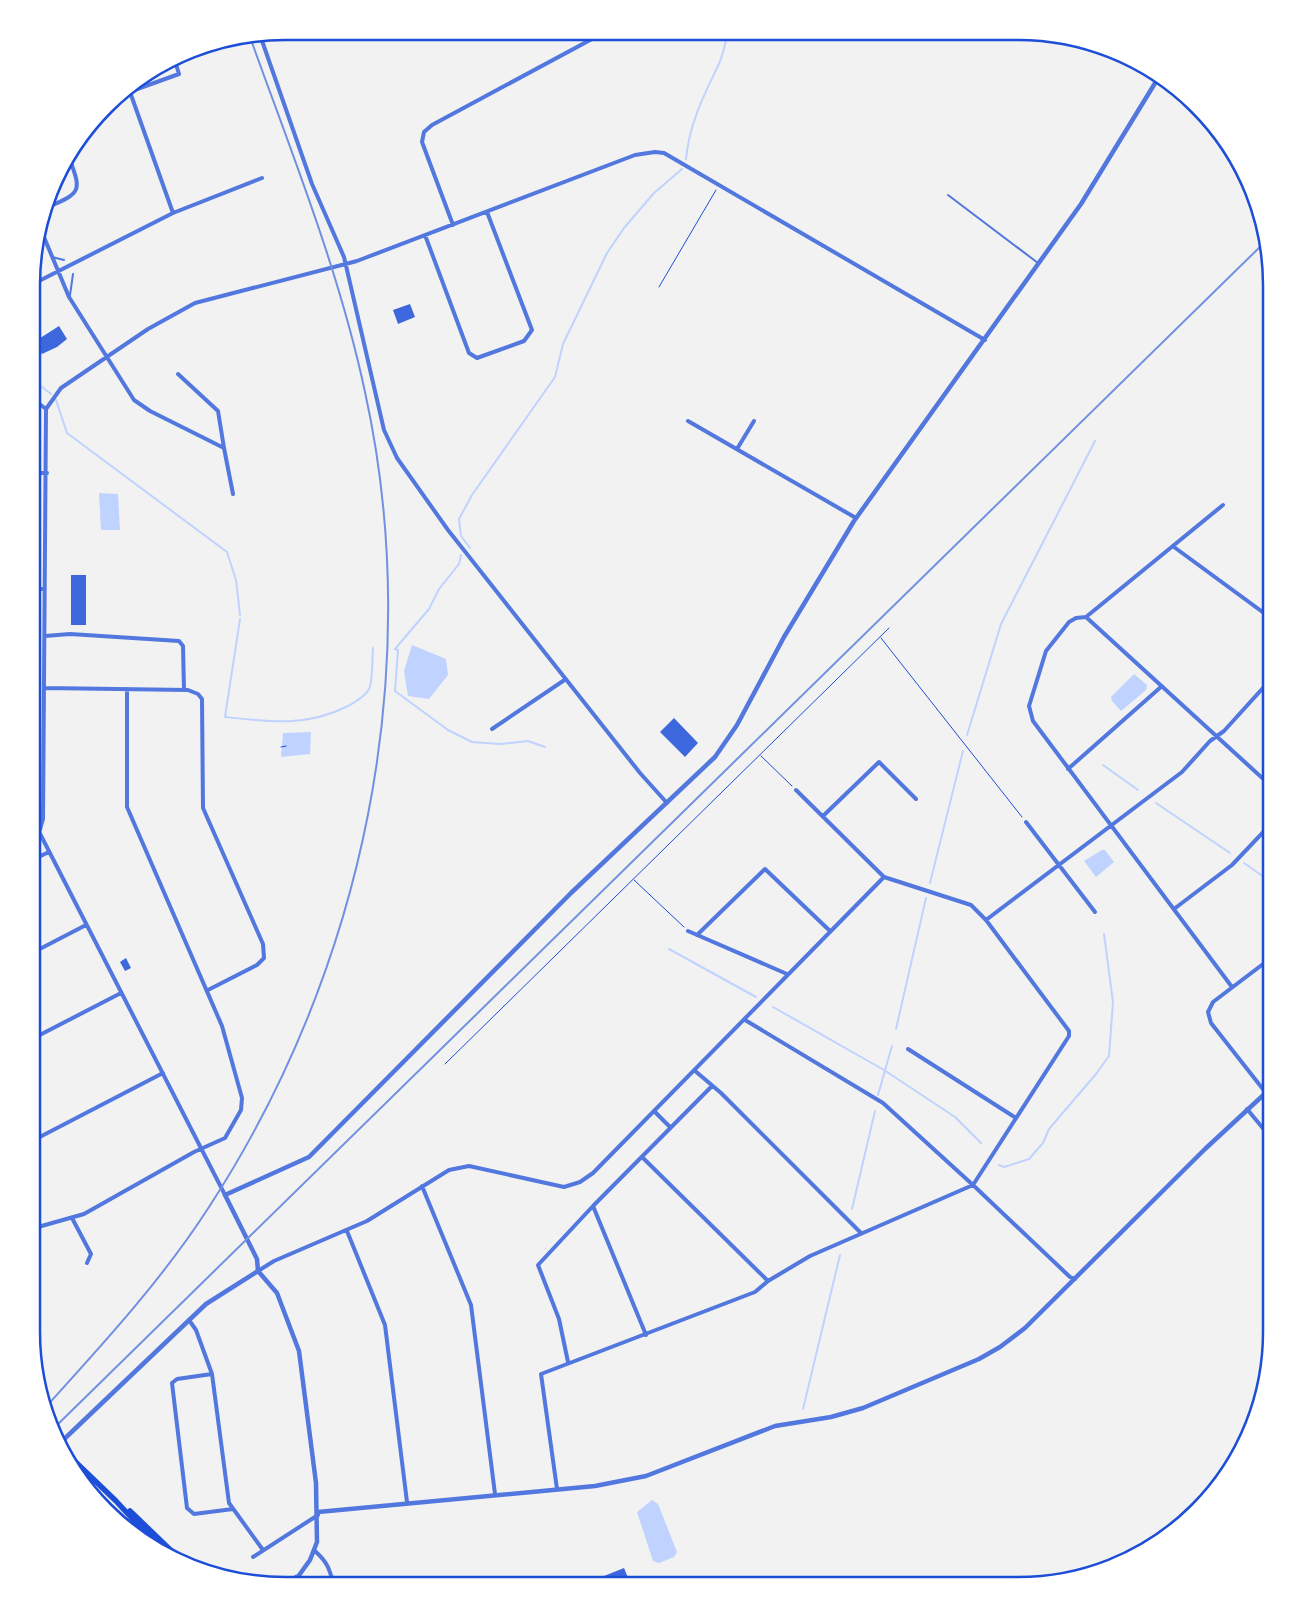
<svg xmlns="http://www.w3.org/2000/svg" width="1303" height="1617" viewBox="0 0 1303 1617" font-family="'Varela Round',sans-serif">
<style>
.water{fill:#bfd3fe}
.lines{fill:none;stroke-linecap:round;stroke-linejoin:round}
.stream{stroke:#bfd3fe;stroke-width:2}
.building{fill:#3d67dc}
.path{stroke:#1d4ed8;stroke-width:1}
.service{stroke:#5277de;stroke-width:2}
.minor{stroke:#5277de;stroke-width:4}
.tertiary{stroke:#5277de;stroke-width:4.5}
.primary{stroke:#1d4ed8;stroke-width:5.5}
.rail{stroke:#7290e2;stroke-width:2}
.rim{fill:none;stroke:#1d4ed8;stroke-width:2.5}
</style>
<rect width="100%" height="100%" fill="#f2f2f2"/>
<path class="water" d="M99 493 118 494 120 530H101Z
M412 645 446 659 448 675 429 699 408 696 404 671Z
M1134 674 1147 685 1146 690 1121 711 1112 701 1111 697Z
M311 732 310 754 281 757 283 733Z
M1102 850H1105L1114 862 1096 877 1084 861Z
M652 1500 658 1504 677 1552 674 1557 659 1563 653 1561 637 1512Z"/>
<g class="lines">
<path class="stream" d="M686 159C689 125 703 97 718 66 723 56 725 43 728 33
M33 380 51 394
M56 400 67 433 227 552 236 580 240 615
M470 548 461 536 459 519 472 495 555 377 563 344 607 253 624 228 654 193 682 169
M461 555 459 564 439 589 429 609 395 649 398 650 395 691 448 730 472 742 500 744 528 741 545 747
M240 619 225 717C269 722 307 727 348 706 355 702 365 697 369 689 373 682 372 657 373 648
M967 735 1001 624 1095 441
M1103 765 1138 790
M1156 803 1230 853
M1244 863 1271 882
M930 883 963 751
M669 949 756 997
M773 1007 884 1070 955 1117 981 1143
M896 1029 926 898
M878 1095 892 1046
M999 1165 1004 1167 1029 1159 1043 1143 1049 1129 1096 1074 1109 1056 1113 1002 1104 934
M852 1209 875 1111
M803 1409 840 1255"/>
</g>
<path class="building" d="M410 304 415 317 398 324 393 310Z
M59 326 67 339 57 347 42 354 34 342Z
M71 575H86V625H71Z
M674 718 698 743 685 757 660 732Z
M126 958 131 968 125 971 120 962Z
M624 1568 631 1585H608L604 1576Z"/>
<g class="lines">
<path class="path" d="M659 287 716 190
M881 638 1022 817
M281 747 286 746
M761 756 792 786
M634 880 684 927
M445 1064 889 628"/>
<path class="service" d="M948 195 1038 263
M52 257 64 260
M70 295 73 274"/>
<path class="minor" d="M260 35 312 184 344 257 384 430 397 458 448 530 640 773 667 803
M130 92 173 213
M115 97 179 74 175 61
M48 207C85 192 80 189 68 154
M453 225 422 142 424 132 432 125 605 32
M41 230 69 297 134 400 150 411 224 448 233 494
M425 235 469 353 477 358 524 341 532 330 487 212
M33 284 173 213 262 178
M178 374 218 411 224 448
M33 399 46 409
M688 421 856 518
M737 449 754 421
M33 473H47
M1223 505 1086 617 1076 618 1069 622 1046 651 1029 706 1033 721 1232 987
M1174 547 1272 619
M33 589H45
M1086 617 1271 786
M45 636 70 634 179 641 183 646 184 690
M45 688 188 690 198 694 202 699 203 808 263 944 264 958 257 965 208 990
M492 729 566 679
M1068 769 1162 686
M823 816 879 762 916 799
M32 818 225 1195
M1026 822 1095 912
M39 833 43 819 46 409 61 388 148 329 195 303 357 261 635 155 655 152 664 153 985 340
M32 860 49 852
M1174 909 1232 865 1271 824
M986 920 1182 772 1210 741 1224 731 1272 678
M688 931 787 974
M697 935 765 869 830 931
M32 953 86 925
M745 1020 883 1103 973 1185 1070 1277 1075 1279
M32 1039 121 993
M908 1049 1016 1118
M694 1070 721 1093 861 1233
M1266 1093 1211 1023 1208 1012 1213 1002 1271 958
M1247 1109 1271 1138
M654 1111 670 1127
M32 1141 163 1073
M642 1157 768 1281
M422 1186 471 1305 495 1494
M593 1206 646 1335
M72 1218 91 1254 87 1263
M31 1229 84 1214 194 1152 225 1138 241 1110 242 1098 222 1026 127 807V689
M347 1231 385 1325 407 1502
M258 1271 274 1261 367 1221 449 1170 469 1166 564 1187 580 1182 593 1173 884 877
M189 1320 196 1330 212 1374 229 1503 263 1550
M568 1362 559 1319 538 1265 593 1206 712 1086
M212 1374 177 1379 172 1383 187 1508 194 1514 233 1509
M557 1489 541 1374 755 1292 768 1281 810 1256 973 1185 1069 1036V1031L986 920 971 905 884 877 796 790
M315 1551C328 1563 329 1568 334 1585
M253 1557 318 1515"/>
<path class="tertiary" d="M59 1444 206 1304 258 1271
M318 1512 595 1486 646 1476 775 1426 831 1417 863 1408 979 1359 1000 1347 1025 1328 1205 1149 1271 1088
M285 1585 296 1577
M292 1585 310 1560 317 1542 316 1483 299 1351 277 1293 258 1271 257 1259 225 1195 309 1157 571 893 715 757 737 725 784 637 854 521 1081 204 1160 75"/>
<path class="primary" d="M61 1448 116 1501 165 1554
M130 1511 185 1564"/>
<path class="rail" d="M44 1409C103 1344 162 1280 209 1207 364 969 426 670 365 392 339 270 292 154 250 37
M53 1429 1266 241"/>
</g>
<path d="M0 0H1303V1617H0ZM285 40H1018A245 245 0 0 1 1263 285V1332A245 245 0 0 1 1018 1577H285A245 245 0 0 1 40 1332V285A245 245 0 0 1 285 40Z" fill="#fff" fill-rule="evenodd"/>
<path class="rim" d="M285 40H1018A245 245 0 0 1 1263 285V1332A245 245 0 0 1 1018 1577H285A245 245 0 0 1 40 1332V285A245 245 0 0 1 285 40Z"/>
</svg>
